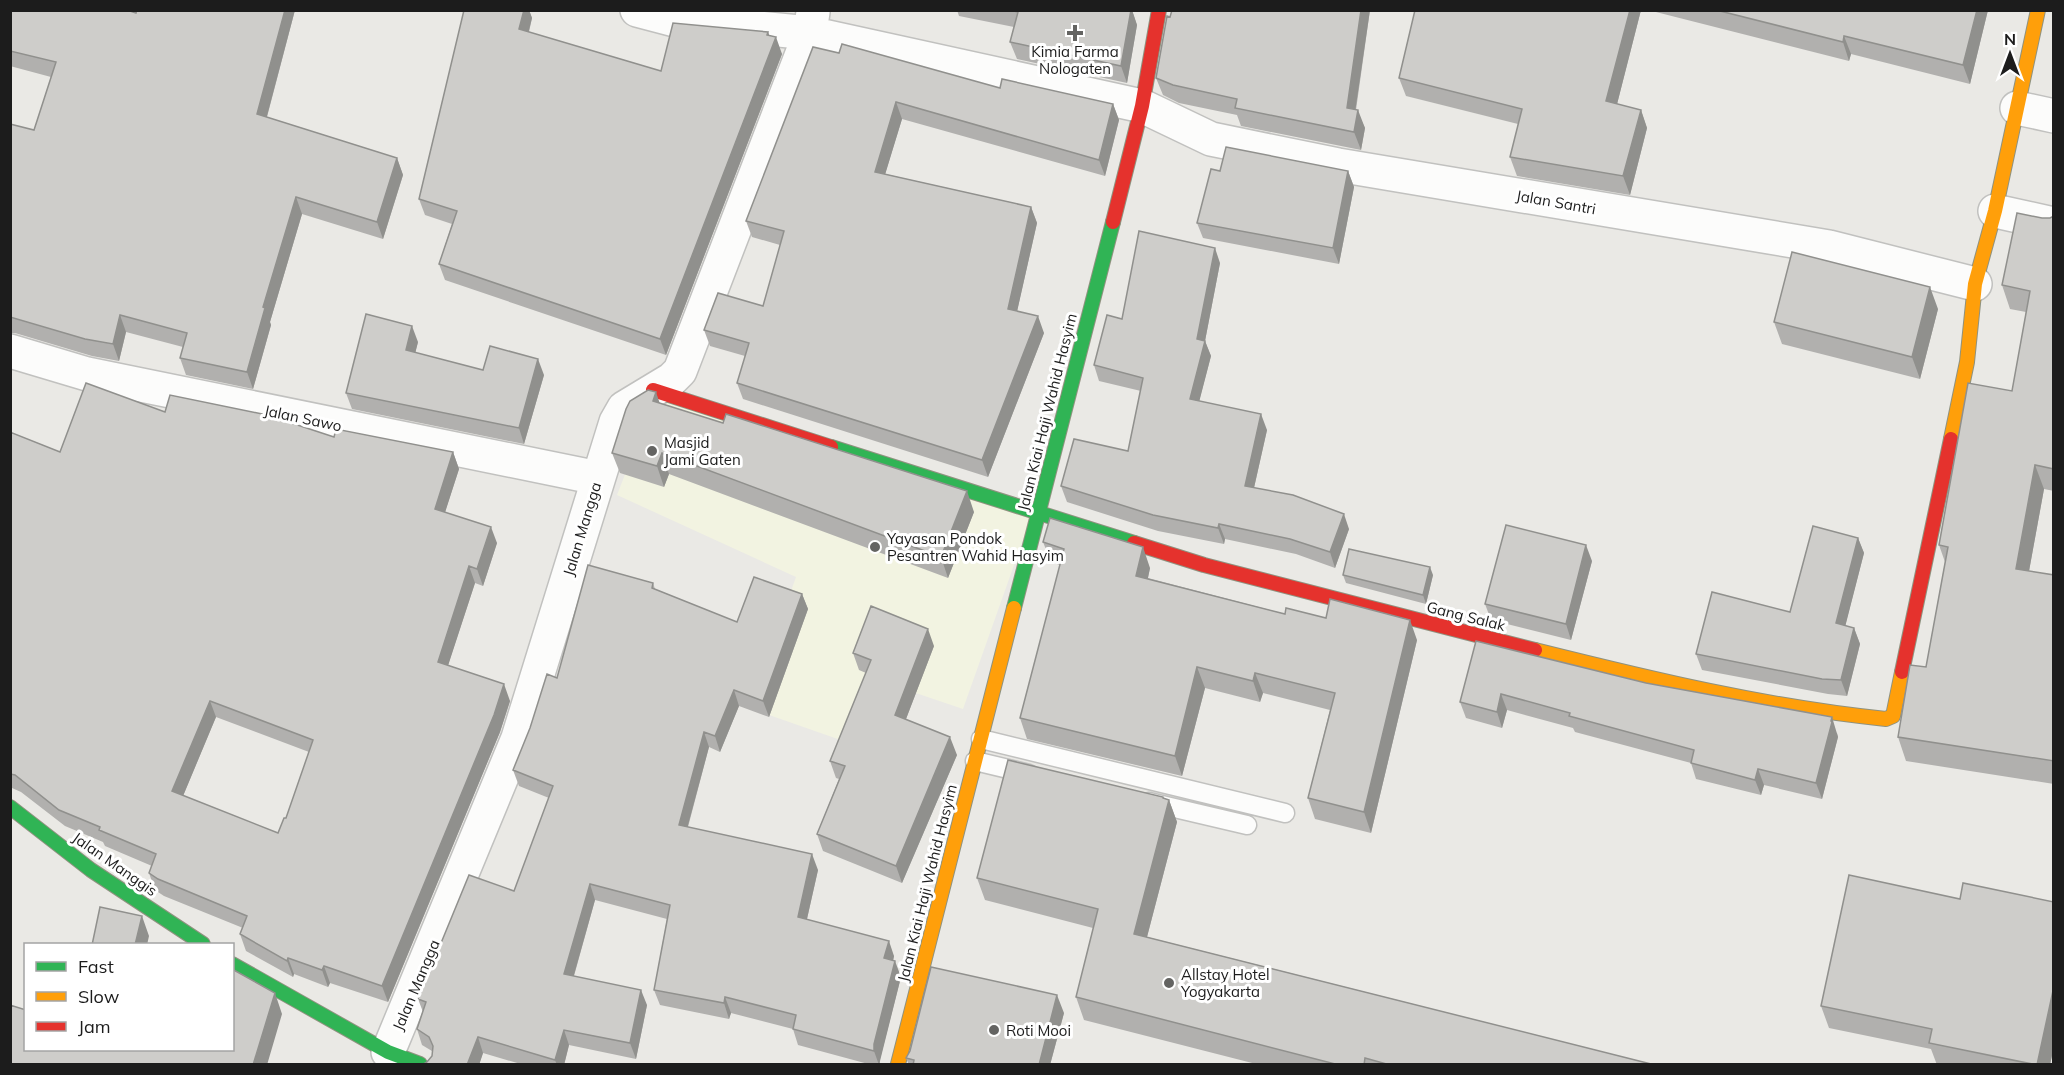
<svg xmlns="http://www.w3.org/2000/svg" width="2064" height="1075" viewBox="0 0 2064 1075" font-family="Mulish,sans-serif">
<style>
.education{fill:#f2f3e1}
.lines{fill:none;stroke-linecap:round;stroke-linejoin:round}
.lane-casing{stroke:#c1c1bf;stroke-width:21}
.street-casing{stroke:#c1c1bf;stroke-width:36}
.fast-casing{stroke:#8f927f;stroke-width:16}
.slow-casing{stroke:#8f927f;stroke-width:16}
.jam-casing{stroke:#8f927f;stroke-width:16}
.lane{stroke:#fcfcfb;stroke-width:18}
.street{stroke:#fcfcfb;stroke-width:33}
.fast{stroke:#30b455;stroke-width:14}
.slow{stroke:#ff9f0a;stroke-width:14}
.jam{stroke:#e5322d;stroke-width:14}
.wall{fill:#b1b0ae;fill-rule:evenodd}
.shaded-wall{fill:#90908d}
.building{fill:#cecdca;stroke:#90908d;stroke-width:1.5;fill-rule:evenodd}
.poi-dot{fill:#646462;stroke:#fff;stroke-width:2}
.labels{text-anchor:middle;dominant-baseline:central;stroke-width:6;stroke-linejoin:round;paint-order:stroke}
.poi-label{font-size:15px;fill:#1c1c1c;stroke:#fff;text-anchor:start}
.street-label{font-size:15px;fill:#1c1c1c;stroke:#fff}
</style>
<rect width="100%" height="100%" fill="#eae9e5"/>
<path class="education" d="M657 393 1031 517 963 709 895 686 872 751 749 708 796 577 617 495Z"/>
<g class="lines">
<defs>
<path id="lane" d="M981 739 1285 813
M975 761 1029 774
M1149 802 1247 825"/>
<path id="street" d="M637 10 675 20 810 33 1142 106 1211 139 1338 165 1829 247 1975 284
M2017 108 2054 116
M1995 211 2054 224
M10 351 87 374 598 478
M388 1052 518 738 616 422 624 408 672 379 680 371 810 33 813 12"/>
<path id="fast" d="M831 447 1134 543
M1014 608 1113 222
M10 807 91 870 203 944
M232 964 388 1052 420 1064"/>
<path id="slow" d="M1951 439 1967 362 1975 284 1995 211 2038 10
M1535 650C1651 679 1767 707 1886 719L1893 716 1902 672
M898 1064 1014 608"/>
<path id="jam" d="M1113 222 1142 106 1159 10
M653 390 831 447
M1134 543 1204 565 1535 650
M1902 672 1951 439"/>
</defs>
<use href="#lane" class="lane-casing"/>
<use href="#street" class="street-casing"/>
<use href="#fast" class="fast-casing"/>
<use href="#slow" class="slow-casing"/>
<use href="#jam" class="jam-casing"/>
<use href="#lane" class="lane"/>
<use href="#street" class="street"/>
<use href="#fast" class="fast"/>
<use href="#slow" class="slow"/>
<use href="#jam" class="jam"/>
</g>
<path class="wall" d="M10 10 136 13 137 10H295L267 117 397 158 403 175 383 239 302 214 270 322 271 325 253 389 186 375 180 358 183 347 126 332 119 361 92 356 15 333H10V124L34 130 51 77 10 66Z
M464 10H529L532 18 529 32 661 71 768 32 769 35 782 54 666 355 445 280 439 264 452 224 425 215 419 199Z
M957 10H1132L1137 25 1127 83 1017 59 1010 42 1014 27 959 16Z
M1172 10H1370L1356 110 1365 128 1361 150 1241 126 1237 115 1179 103 1163 95 1156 78Z
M1415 10H1641L1617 104 1641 110 1647 128 1630 195 1517 176 1510 157 1518 124 1406 96 1399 78Z
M1648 10H1988L1970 84 1851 54 1849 61Z
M839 53 1000 88 1113 104 1119 120 1105 176 902 119 885 174 1031 207 1037 223 1017 311 1044 333 988 477 743 399 737 383 745 356 710 346 704 330 763 306 780 245 752 237 746 221Z
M1348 171 1354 187 1339 264 1203 238 1197 223Z
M2054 216V491L2044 489 2029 571 2054 575V784L1906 761 1898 737 1926 667 1945 562 1939 545 2012 391 2026 312 2010 309 2002 285 2042 218H2050Z
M1220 263 1205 341 1211 356 1199 401 1267 430 1254 488 1349 529 1335 568 1296 554 1225 539 1224 544 1158 531 1067 502 1061 486 1128 451 1141 391 1099 381 1094 365 1122 319Z
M1938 309 1920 379 1782 344 1774 322Z
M418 342 415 353 483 370 544 375 524 444 352 409 346 393Z
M660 404 974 512 948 578 669 474 664 487 620 473 612 453Z
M165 412 334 437 453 452 459 469 445 512 497 543 483 586 475 583 448 665 510 701 500 732 388 1002 330 983 328 987 294 974 293 977 246 951 240 934 243 928 164 896 155 890 149 873 152 866 105 846 103 842 65 826 21 792 12 788 10 789V432L60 452ZM216 717 309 752 286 818 278 833 183 796Z
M1858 538 1864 553 1845 626 1854 628 1860 644 1847 696 1828 694 1702 670 1696 654 1790 612Z
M1043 542 1150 568 1148 578 1285 614 1417 640 1371 833 1315 819 1308 798 1330 710 1263 693 1260 702 1205 688 1182 776 1027 739 1020 718 1060 565 1051 562Z
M1592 561 1571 640 1491 620 1485 604Z
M1343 575H1433L1426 604 1346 583Z
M653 583 655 589 737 622 802 594 808 609 769 717 739 706 720 752 709 747 688 827 818 870 807 919 894 956 893 961 901 977 880 1059V1065H872L798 1045 793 1029 731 1013 729 1019 660 1005 654 990 667 919 595 900 574 976 647 1005 636 1059 569 1045 564 1065H524L483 1053 479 1065H422L427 1062 432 1056V1051L422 1045 417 1029 423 1012 418 999 514 891 549 798 519 786 513 770 557 678Z
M1476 641 1837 733 1838 737 1822 799 1764 785 1761 795 1696 779 1691 763 1575 732 1573 728 1507 710 1502 728 1466 718 1460 702Z
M934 646 906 719 957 755 902 883 823 851 817 834 839 779 836 778 830 761 866 673 859 670 853 653Z
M1163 797 1164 799 1169 800 1177 822 1147 937 1655 1065H1260L1084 1020 1076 997 1093 928 985 900 977 878Z
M1960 899 2054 902V1046L2050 1065H1937L1931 1049 1829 1028 1821 1006Z
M1064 1013 1050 1065H909L906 1058Z"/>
<path class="shaded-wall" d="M285 10H295L263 131 257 114Z
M524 10H529L532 18 525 46 519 29Z
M1131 10H1132L1137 25 1127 83 1121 66Z
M1361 10H1370L1353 126 1347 108Z
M1630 10H1641L1613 120 1606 101Z
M1977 10H1988L1970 84 1963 65Z
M768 32 773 46 776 37 782 54 666 355 660 339Z
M1844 36 1851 54 1849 61 1843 42Z
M896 102 902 119 881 188 875 172Z
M1113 104 1119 120 1105 176 1099 160Z
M1358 110 1365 128 1361 150 1354 132Z
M1641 110 1647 128 1630 195 1623 176Z
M397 158 403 175 383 239 377 222Z
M1348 171 1354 187 1339 264 1333 248Z
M296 197 302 214 270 322 271 325 253 389 247 372 263 307Z
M1031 207 1037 223 1014 325 1008 309Z
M1215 248 1220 263 1205 341 1211 356 1196 414 1190 399 1197 339Z
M1930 287 1938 309 1920 379 1912 357Z
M120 315 126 332 119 361 113 344Z
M1038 316 1044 333 988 477 982 460Z
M412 326 418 342 412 366 406 350Z
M538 359 544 375 524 444 519 428Z
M656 392 663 413 653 401Z
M1261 414 1267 430 1251 501 1245 486Z
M453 452 459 469 441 525 435 509Z
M662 453 669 474 664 487 657 466Z
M2035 465 2044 489 2025 593 2016 569Z
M967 491 974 512 948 578 941 557Z
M1344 514 1349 529 1335 568 1330 552Z
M1219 524 1225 539 1224 544 1218 528Z
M491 527 497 543 483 586 477 569Z
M1858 538 1864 553 1842 639 1836 623Z
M1586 545 1592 561 1571 640 1566 624Z
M1143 547 1150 568 1144 596 1136 576Z
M469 566 475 583 444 678 438 662Z
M1430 567 1433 575 1426 604 1423 595Z
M802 594 808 609 769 717 763 701Z
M1410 620 1417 640 1371 833 1364 812Z
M1854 628 1860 644 1847 696 1841 680Z
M928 629 934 646 901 732 895 715Z
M1197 667 1205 688 1182 776 1175 756Z
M1255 673 1263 693 1260 702 1253 681Z
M504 684 510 701 500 732 388 1002 382 986Z
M734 690 739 706 720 752 715 736Z
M1501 694 1507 710 1502 728 1497 712Z
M210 701 216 717 178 808 172 791Z
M1832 717 1838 737 1822 799 1816 783Z
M704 732 709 747 684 840 679 825Z
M950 737 957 755 902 883 896 866Z
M1758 769 1764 785 1761 795 1755 780Z
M1163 797 1167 807 1169 800 1177 822 1142 956 1134 934Z
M812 854 818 870 804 932 798 917Z
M590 884 595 900 570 989 564 974Z
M142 916 149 936 147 945H135Z
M889 941 894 956 890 974 884 958Z
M288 958 294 974 293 977 287 961Z
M895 961 901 977 879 1065 874 1051V1044Z
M324 966 330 983 328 987 322 970Z
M2054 986V1046L2050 1065H2037Z
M641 990 647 1005 636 1059 630 1043Z
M275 993 282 1014 267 1065H253Z
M1057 995 1064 1013 1050 1065H1039Z
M725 997 731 1013 729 1019 724 1003Z
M564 1030 569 1045 564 1065H557L555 1060Z
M478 1037 483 1053 479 1065H467Z"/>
<path class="building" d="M10 10H127L136 13 137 10H285L257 114 397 158 377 222 296 197 263 307 265 308 247 372 180 358 187 333 120 315 113 344 85 339 10 317V124L34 130 56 62 10 51Z
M464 10H524L519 29 661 71 673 23 768 32 767 35 776 37 660 339 439 264 457 211 419 199Z
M1010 10H1131L1121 66 1010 42 1018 12Z
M1172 10H1361L1347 108 1358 110 1354 132 1235 108 1237 99 1173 85 1156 78 1167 16 1170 17Z
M1415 10H1630L1606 101 1641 110 1623 176 1510 157 1522 109 1399 78Z
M1716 10H1977L1963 65 1844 36 1843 42Z
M842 44 1000 88 1002 79 1113 104 1099 160 896 102 875 172 1031 207 1008 309 1038 316 982 460 737 383 749 343 704 330 718 293 763 306 784 231 746 221 813 47 839 53Z
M1226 147 1348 171 1333 248 1197 223 1211 169 1220 171Z
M2017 213 2042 218H2050L2054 216V469L2035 465 2016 569 2054 575V761L1898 737 1910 665 1926 667 1948 547 1939 545 1968 383 2012 391 2030 291 2002 285Z
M1139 231 1215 248 1197 339 1205 341 1190 399 1261 414 1245 486 1293 495 1344 514 1330 552 1290 539 1219 524 1218 528 1153 515 1061 486 1074 439 1128 451 1143 378 1094 365 1107 315 1122 319Z
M1792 252 1930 287 1912 357 1774 322Z
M366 314 412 326 406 350 483 370 490 346 538 359 519 428 346 393Z
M86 383 165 412 170 395 267 415 334 437 336 429 453 452 435 509 491 527 477 569 469 566 438 662 504 684 494 715 382 986 324 966 322 970 288 958 287 961 240 934 247 916 158 879 149 873 156 854 99 830 100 827 59 810 15 775 10 774V432L60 452ZM210 701 313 740 286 818H284L278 833 172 791Z
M648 390 656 392 653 401 723 423 726 414 967 491 941 557 662 453 657 466 612 453 626 409 630 401Z
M1050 518 1143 547 1136 576 1285 614 1286 608 1326 618 1330 599 1410 620 1364 812 1308 798 1335 693 1255 673 1253 681 1197 667 1175 756 1020 718 1064 549 1043 542Z
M1506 525 1586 545 1566 624 1485 604Z
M1813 526 1858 538 1836 623 1854 628 1841 680 1822 679 1696 654 1712 592 1790 612Z
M1349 549 1430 567 1423 595 1343 575Z
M588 565 653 583 652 588 737 622 754 577 802 594 763 701 734 690 715 736 704 732 679 825 812 854 798 917 889 941 884 958 895 961 874 1044V1051L793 1029 796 1015 725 997 724 1003 654 990 670 905 590 884 564 974 641 990 630 1043 564 1030 555 1060 478 1037 467 1065H422L427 1062 432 1056 433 1046 429 1037 417 1029 426 1002 418 999 469 875 514 891 553 786 513 770 530 728 547 674 557 678Z
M871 606 928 629 895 715 950 737 896 866 817 834 845 766 830 761 871 660 853 653Z
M1476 641 1646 683 1832 717 1831 721 1832 722 1816 783 1758 769 1755 780 1691 763 1694 750 1569 716 1570 713 1501 694 1497 712 1460 702Z
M1008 760 1163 797V798L1169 800 1134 934 1655 1065H1390L1365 1058 1364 1065H1339L1076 997 1098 909 977 878Z
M1849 875 1960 899 1963 883 2054 902V986L2037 1065 1929 1043 1932 1029 1821 1006Z
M100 907 142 916 135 945H92Z
M931 967 1057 995 1039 1065H913L914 1060 906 1058 910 1051Z
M232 969 275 993 253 1065H10V1005L26 1010V1050H232Z"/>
<g class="poi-dot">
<path d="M1072 24h6v6h6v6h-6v6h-6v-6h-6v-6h6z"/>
<circle cx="652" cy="451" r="6"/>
<circle cx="875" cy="547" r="6"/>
<circle cx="1169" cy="983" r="6"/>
<circle cx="994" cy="1030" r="6"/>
</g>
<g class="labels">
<g class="poi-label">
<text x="1075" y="51" text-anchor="middle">Kimia Farma<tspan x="1075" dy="17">Nologaten</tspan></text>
<text x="664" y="442">Masjid<tspan x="664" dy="17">Jami Gaten</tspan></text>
<text x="887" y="538">Yayasan Pondok<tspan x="887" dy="17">Pesantren Wahid Hasyim</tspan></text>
<text x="1181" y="974">Allstay Hotel<tspan x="1181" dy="17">Yogyakarta</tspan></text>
<text x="1006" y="1030">Roti Mooi</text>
</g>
<g class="street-label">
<text transform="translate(1556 202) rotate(10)">Jalan Santri</text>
<text transform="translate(1047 412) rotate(-76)">Jalan Kiai Haji Wahid Hasyim</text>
<text transform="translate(303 418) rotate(12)">Jalan Sawo</text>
<text transform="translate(582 529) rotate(-73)">Jalan Mangga</text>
<text transform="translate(1466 616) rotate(14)">Gang Salak</text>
<text transform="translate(115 864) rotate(35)">Jalan Manggis</text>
<text transform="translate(927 883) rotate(-76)">Jalan Kiai Haji Wahid Hasyim</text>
<text transform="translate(416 985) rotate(-67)">Jalan Mangga</text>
</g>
</g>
<rect width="2064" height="1075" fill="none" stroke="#1c1c1c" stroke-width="24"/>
<rect x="24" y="943" width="210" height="108" fill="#ffffff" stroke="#a4a4a4" stroke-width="1.5"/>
<rect x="36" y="962" width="30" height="9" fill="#30b455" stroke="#a4a4a4" stroke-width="1.5"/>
<text x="78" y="973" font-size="18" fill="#1c1c1c">Fast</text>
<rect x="36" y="992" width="30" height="9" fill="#ff9f0a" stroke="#a4a4a4" stroke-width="1.5"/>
<text x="78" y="1003" font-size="18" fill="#1c1c1c">Slow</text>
<rect x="36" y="1022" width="30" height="9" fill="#e5322d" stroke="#a4a4a4" stroke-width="1.5"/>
<text x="78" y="1033" font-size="18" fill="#1c1c1c">Jam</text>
<g transform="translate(2010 54)" stroke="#ffffff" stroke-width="4.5" paint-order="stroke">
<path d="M0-4.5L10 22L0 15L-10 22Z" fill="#1c1c1c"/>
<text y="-9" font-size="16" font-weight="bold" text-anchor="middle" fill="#1c1c1c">N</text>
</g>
</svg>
